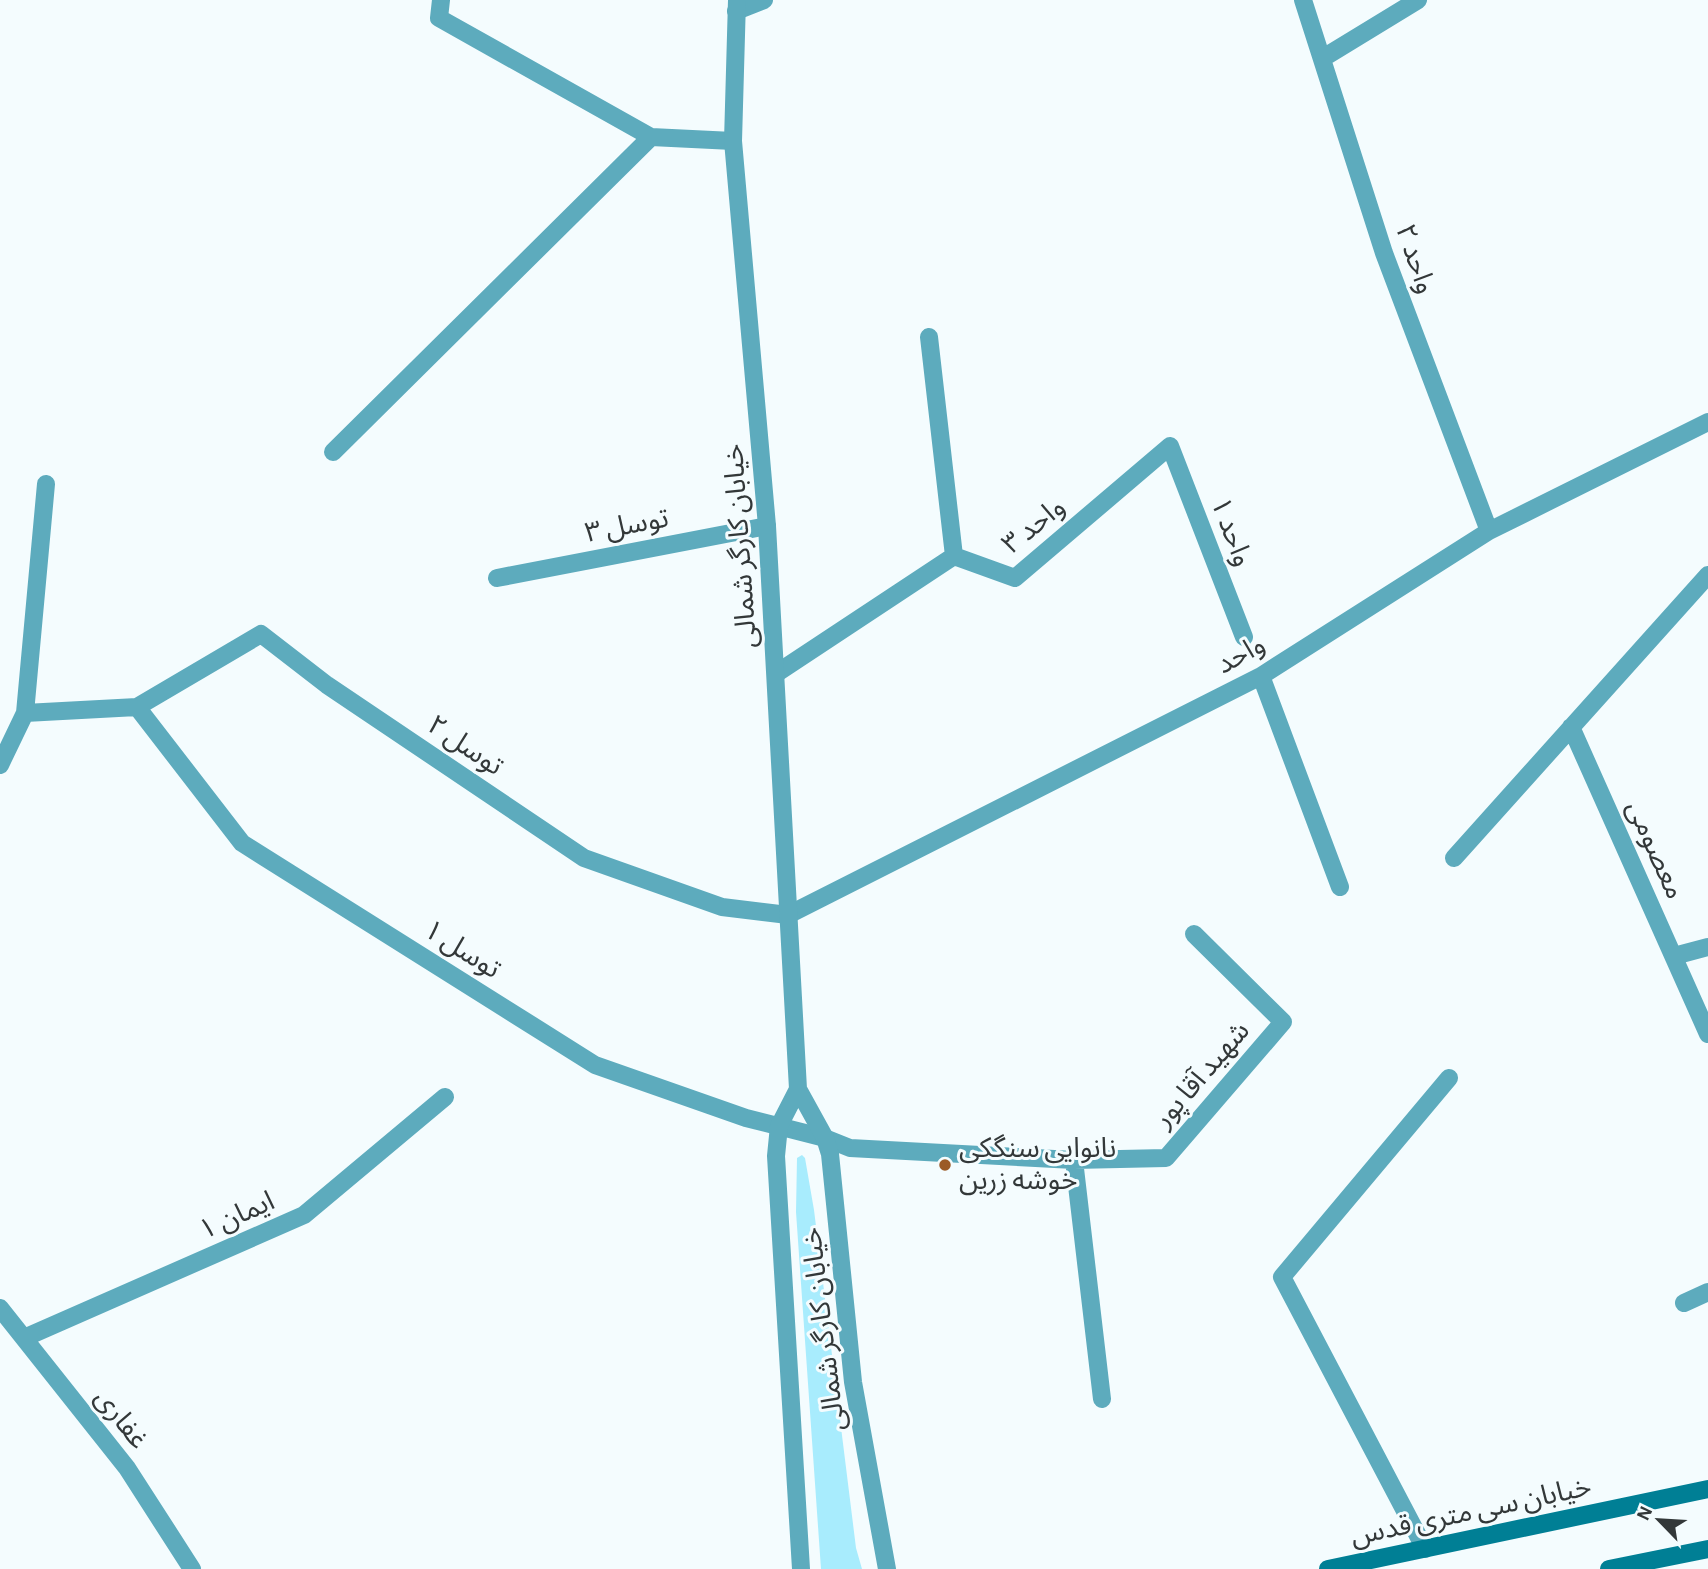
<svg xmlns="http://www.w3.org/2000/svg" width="1708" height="1569" viewBox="0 0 1708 1569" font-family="'Alegreya Sans','Noto Sans Arabic',sans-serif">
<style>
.green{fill:#a8ecfd}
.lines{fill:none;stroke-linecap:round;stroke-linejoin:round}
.minor{stroke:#5dabbd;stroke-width:18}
.tertiary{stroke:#5dabbd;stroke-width:18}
.secondary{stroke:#007f95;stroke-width:18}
.poi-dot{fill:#9b5a26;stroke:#f4fcfe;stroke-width:2.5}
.labels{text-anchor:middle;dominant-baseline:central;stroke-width:6;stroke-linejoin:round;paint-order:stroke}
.street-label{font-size:28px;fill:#333839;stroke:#f4fcfe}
.poi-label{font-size:28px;fill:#333839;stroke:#f4fcfe;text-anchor:start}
</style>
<rect width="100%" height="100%" fill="#f4fcfe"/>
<path class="green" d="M802 1155 805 1158 814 1210 856 1548 862 1569H821L796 1212 797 1158Z"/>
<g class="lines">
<path class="minor" d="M441 0 439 18 651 137 733 141
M1303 0 1384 253 1489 531
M736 11 764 0
M1323 58 1418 0
M929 337 954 556
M333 452 651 137
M497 578 767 526
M777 673 954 556 1015 578 1170 446 1244 637
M1261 676 1340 887
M137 707 242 843 595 1065 746 1118 825 1138 850 1148 1074 1160 1166 1158 1283 1022 1194 934
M25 713 46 484
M1571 727 1708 1034
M0 765 25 713 137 707 261 634 327 685 584 858 722 907 788 915 1261 676 1489 531 1708 422
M1454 858 1708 575
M1674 956 1708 947
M1074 1160 1102 1399
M1684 1303 1708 1292
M0 1308 127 1468 192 1569
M24 1338 304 1215 445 1097
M1425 1549 1282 1277 1449 1078"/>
<path class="tertiary" d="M737 0 733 141 767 526 798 1089 825 1138 830 1154 853 1382 887 1569
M798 1089 779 1126 776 1156 801 1569"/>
<path class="secondary" d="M1328 1569 1708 1489
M1609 1569 1708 1549"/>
</g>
<circle class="poi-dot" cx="945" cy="1165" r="7"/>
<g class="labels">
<g class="street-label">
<text transform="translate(1415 259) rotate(71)">واحد ۲</text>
<text transform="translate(627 526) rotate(-11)">توسل ۳</text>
<text transform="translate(1034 526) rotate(-39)">واحد ۳</text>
<text transform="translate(1231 532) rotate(69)">واحد ۱</text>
<text transform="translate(741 546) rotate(-94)">خیابان کارگر شمالی</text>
<text transform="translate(1241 655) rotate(-29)">واحد</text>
<text transform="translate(465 746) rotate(34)">توسل ۲</text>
<text transform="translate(1655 850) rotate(66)">معصومی</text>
<text transform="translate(462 950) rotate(32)">توسل ۱</text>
<text transform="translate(1202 1075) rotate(-49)">شهید آقا پور</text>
<text transform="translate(237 1216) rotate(-24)">ایمان ۱</text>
<text transform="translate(824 1329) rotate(-97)">خیابان کارگر شمالی</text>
<text transform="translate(121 1419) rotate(52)">غفاری</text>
<text transform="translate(1471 1512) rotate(-12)">خیابان سی متری قدس</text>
</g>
<g class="poi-label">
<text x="959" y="1149">نانوایی سنگکی<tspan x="959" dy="32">خوشه زرین</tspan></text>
</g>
</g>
<g transform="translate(1659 1520) rotate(295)" stroke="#f4fcfe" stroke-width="5" paint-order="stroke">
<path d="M0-5L12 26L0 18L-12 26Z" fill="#333839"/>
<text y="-10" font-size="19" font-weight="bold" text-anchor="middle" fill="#333839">N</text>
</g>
</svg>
